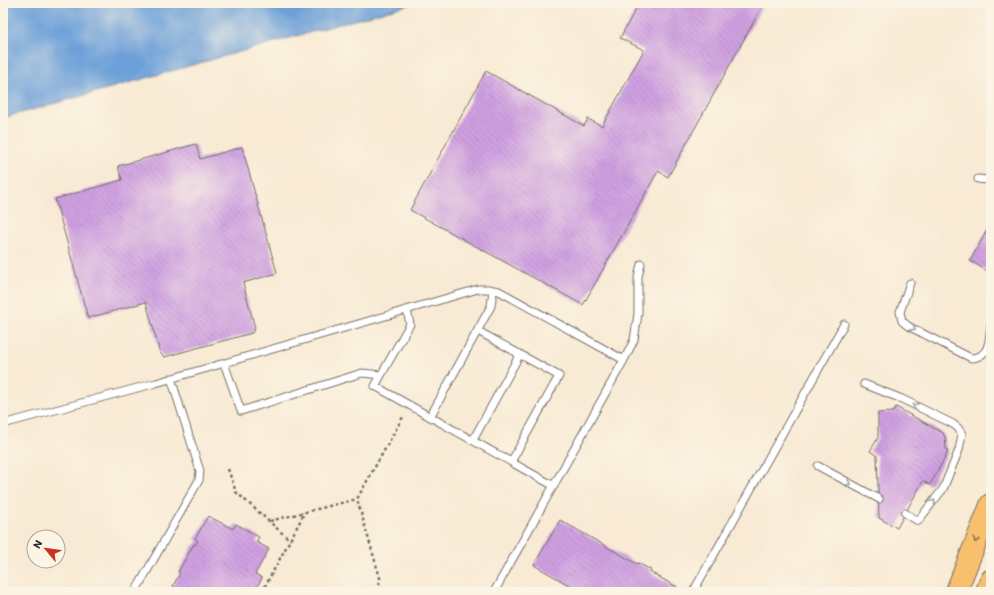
<svg xmlns="http://www.w3.org/2000/svg" width="994" height="595" viewBox="0 0 994 595" font-family="Itim,sans-serif">
<style>
.water{fill:#6da0d8;stroke:#4c6682}
.building{fill:url(#building-back-hatch)}
.lines{fill:none;stroke-linecap:round;stroke-linejoin:round}
.service-casing{stroke:#736e66;stroke-width:9}
.primary-casing{stroke:#736e66;stroke-width:23}
.path{stroke:#736e66;stroke-width:2.5;stroke-dasharray:3 3;stroke-linecap:butt}
.service{stroke:#fff;stroke-width:7}
.primary{stroke:#f8bf6c;stroke-width:21}
.oneway{stroke:#a0a0a0}
.oneway2{stroke:#876e48}
</style>
<defs>
<pattern id="building-back-hatch" width="6" height="6" patternUnits="userSpaceOnUse"><rect width="6" height="6" fill="#d0a0e2"/><path d="M-1 5l2 2M0 0l6 6M5-1l2 2" fill="none" stroke="#a983b7"/></pattern>
</defs>
<rect width="100%" height="100%" fill="#fcf5e5"/>
<filter id="ink" filterUnits="userSpaceOnUse"><feTurbulence type="fractalNoise" baseFrequency=".025" numOctaves="2"/><feDisplacementMap in="SourceGraphic" scale="8" xChannelSelector="R" yChannelSelector="G"/><feConvolveMatrix kernelMatrix="1 2 1 2 8 2 1 2 1" color-interpolation-filters="sRGB"/></filter>
<filter id="wash" filterUnits="userSpaceOnUse"><feTurbulence type="fractalNoise" baseFrequency=".012" numOctaves="4" result="noise"/><feDisplacementMap in="SourceGraphic" scale="16" xChannelSelector="R" yChannelSelector="G"/><feGaussianBlur stdDeviation="0.9" result="paint"/><feColorMatrix in="noise" values="0 0 0 0 0 0 0 0 0 0 0 0 0 0 0 0 0 1.4 0 .05"/><feComposite in="paint" operator="in"/></filter>
<g filter="url(#wash)">
<rect width="100%" height="100%" fill="#f8ead4"/>
<path class="water" d="M3 3H415L3 118Z"/>
<g id="blocks">
<path class="building" d="M639 3H764L668 177 658 171 583 305 410 210 486 71 584 126 588 119 602 126 644 50 620 38Z
M196 144 200 159 242 147 277 273 243 283 255 328 252 333 164 357 160 353 146 302 88 318 55 199 122 180 118 166Z
M991 223V273L970 261Z
M896 407 943 433 945 437 946 449 948 452 930 485 923 481 897 528 879 518 877 456 870 451 878 438V413L893 412Z
M208 516 233 529 236 524 259 537 256 542 269 549 255 574 262 578 254 592H184L173 586 180 573 178 572 194 544 195 545 198 541 195 539Z
M560 520 637 564 638 563 651 570 650 572 677 587 674 592H572L574 588 534 565Z"/>
</g>
</g>
<g filter="url(#ink)">
<use href="#blocks" fill-opacity="0" stroke="#736e66" stroke-width="1"/>
<g class="lines">
<defs>
<path id="service" d="M978 179 987 180 991 182
M910 283 900 312 902 321 908 326 971 358C991 357 989 339 991 323
M407 310 410 324 375 386 554 486
M478 331 559 376 511 462
M224 363 241 411 362 373 381 375
M864 384 902 399 953 424 958 428 962 434 959 450 943 489 918 521 905 513
M430 417 491 306 493 290
M3 424 156 383 478 289H488L499 291 624 360
M473 440 520 354
M818 466 879 499
M135 592 199 480 200 471 171 378
M494 592 624 360 634 340 638 314V277L641 264
M693 592 844 324"/>
<path id="primary" d="M956 592 991 504
M986 592 991 580"/>
</defs>
<use href="#service" class="service-casing"/>
<use href="#primary" class="primary-casing"/>
<path class="path" d="M228 469 236 492 290 540
M270 521 357 499
M379 585 380 578 357 499 404 415
M262 592 305 512"/>
<use href="#service" class="service"/>
<use href="#primary" class="primary"/>
</g>
<defs><path id="oneway-chevron" d="M-2-3.5L2.5 0L-2 3.5" fill="none" stroke-width="1.6" stroke-linecap="round" stroke-linejoin="round"/></defs>
<g class="oneway">
<use href="#oneway-chevron" transform="translate(913 328) rotate(28)"/>
<use href="#oneway-chevron" transform="translate(915 406) rotate(-154)"/>
<use href="#oneway-chevron" transform="translate(848 483) rotate(28)"/>
<use href="#oneway-chevron" transform="translate(933 502) rotate(-53)"/>
</g>
<use class="oneway2" href="#oneway-chevron" transform="translate(976 540) rotate(112)"/>
</g>
<rect width="994" height="595" fill="none" stroke="#fcf5e5" stroke-width="16"/>
<g transform="translate(46 549) rotate(299)"><circle r="19" fill="#fcf5e5" stroke="#a8a49b"/>
<path d="M0-3L7 15L0 10L-7 15Z" fill="#c8321e"/>
<text y="-6" font-size="11" font-weight="bold" text-anchor="middle" fill="#2b2b2b">N</text>
</g>
</svg>
